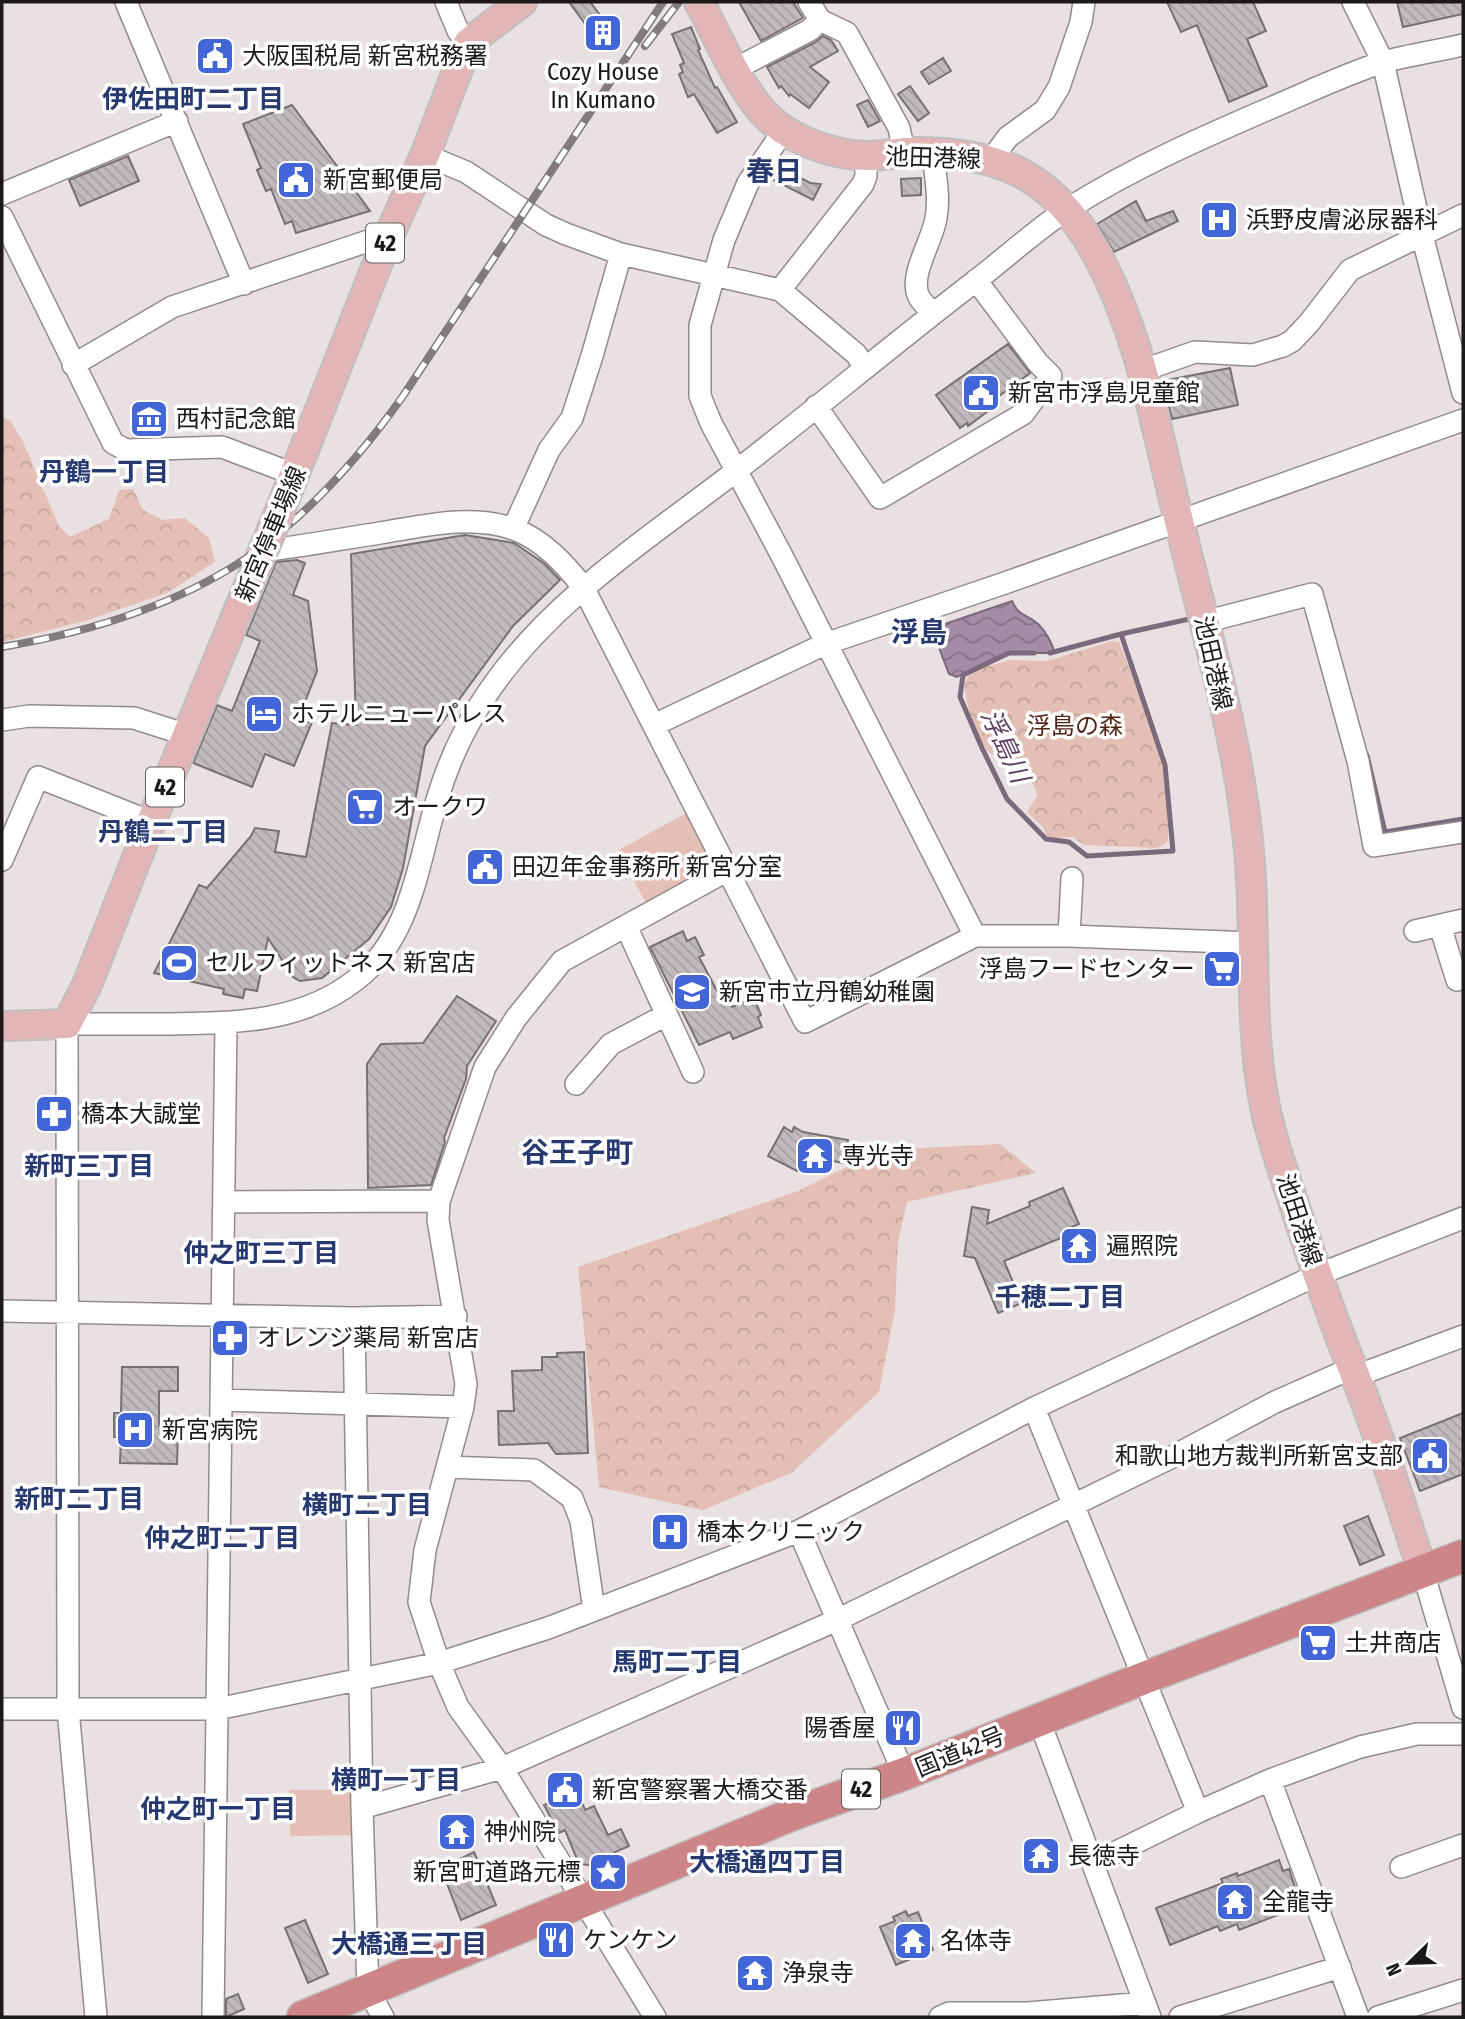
<svg xmlns="http://www.w3.org/2000/svg" width="1465" height="2019" viewBox="0 0 1465 2019" font-family="'Fira Sans Condensed','Noto Sans JP',sans-serif">
<style>
.forest{fill:url(#forest-crowns)}
.park{fill:#e4bfb5}
.water{fill:url(#water-waves);stroke:#7a6a7c;stroke-width:2}
.lines{fill:none;stroke-linecap:round;stroke-linejoin:round}
.stream{stroke:#7a6a7c;stroke-width:5}
.building{fill:url(#building-back-hatch);stroke:#777074;stroke-width:2}
.minor-casing{stroke:#928a8c;stroke-width:24}
.major-casing{stroke:#bfbfbf;stroke-width:32}
.highway-casing{stroke:#bfbfbf;stroke-width:35}
.minor{stroke:#fff;stroke-width:21}
.major{stroke:#e2b6b7;stroke-width:28}
.highway{stroke:#ce8587;stroke-width:32}
.rail-casing{stroke:#817b7d;stroke-width:8}
.rail{stroke:#fff;stroke-width:5;stroke-dasharray:16;stroke-linecap:butt}
.major-bridge-casing{stroke:#bfbfbf;stroke-width:32;stroke-linecap:butt}
.major-bridge{stroke:#e2b6b7;stroke-width:28}
.labels{text-anchor:middle;dominant-baseline:central;stroke-width:7;stroke-linejoin:round;paint-order:stroke}
.shield{fill:#fff;stroke:#605e5f;stroke-width:2}
.shield-label{font-size:23px;font-weight:bold;fill:#1c191a}
.poi-label{font-size:24px;fill:#1c191a;stroke:#fff;text-anchor:start}
.street-label{font-size:24px;fill:#1c191a;stroke:#fff}
.park-label{font-size:24px;fill:#542417;stroke:#fff}
.neighbourhood-label{font-size:26px;font-weight:bold;fill:#263971;stroke:#fff}
.water-label{font-size:26px;font-style:italic;fill:#603f65;stroke:#fff}
.quarter-label{font-size:28px;font-weight:bold;fill:#263971;stroke:#fff}
</style>
<defs>
<pattern id="forest-crowns" width="20" height="18" patternUnits="userSpaceOnUse" patternTransform="scale(1.75)"><rect width="20" height="18" fill="#e4bfb5"/><path d="M2 6a3 3 0 1 1 6 0M12 15a3 3 0 1 1 6 0" fill="none" stroke="#c3a49b"/></pattern>
<pattern id="water-waves" width="16" height="10" patternUnits="userSpaceOnUse" patternTransform="scale(1.75)"><rect width="16" height="10" fill="#a38da6"/><path d="M0 5q4-4 8 0t8 0" fill="none" stroke="#847286"/></pattern>
<pattern id="building-back-hatch" width="6" height="6" patternUnits="userSpaceOnUse" patternTransform="scale(1.75)"><rect width="6" height="6" fill="#c1b9be"/><path d="M-1 5l2 2M0 0l6 6M5-1l2 2" fill="none" stroke="#a59ea3"/></pattern>
</defs>
<rect width="100%" height="100%" fill="#e9e0e2"/>
<path class="forest" d="M2 418 10 420 23 442 59 526 70 537 109 519 119 490 133 489 143 510 163 520 185 518 209 538 215 562 167 593 85 621 2 642Z
M1112 641 1119 642C1137 688 1163 748 1168 796 1169 811 1168 825 1168 840L1165 844 1156 848 1084 845 1073 837 1053 838 1046 835 1043 827 1027 812 1037 796C1037 783 1017 765 1006 760 999 757 993 756 987 750 972 731 967 706 964 683L969 675 981 668 1011 660 1047 661Z
M1000 1144 1036 1173 907 1202 898 1242 895 1310 879 1392 791 1473 703 1510 599 1487 578 1267 798 1191 881 1150Z"/>
<path class="park" d="M692 810 723 868 649 908 617 851Z
M289 1790H359L360 1835 290 1836Z"/>
<path class="water" d="M1012 601C1019 617 1025 613 1037 623 1045 630 1052 643 1055 653H1009L957 677 949 674 936 640 939 626Z"/>
<g class="lines">
<path class="stream" d="M1034 653H1009L963 675 960 697 982 748 1007 799 1046 839 1069 842 1087 856 1173 851 1165 765 1121 634
M1050 653 1121 634 1194 618
M1367 755 1385 832 1463 819"/>
</g>
<path class="building" d="M569 2H590L620 41 605 51Z
M739 2H793L803 18 761 41Z
M1167 2H1253L1266 31 1247 39 1267 86 1229 102 1197 25 1181 32Z
M1397 2H1463V14L1403 27Z
M691 27 700 49 698 50 715 88 717 87 737 122 717 133 694 94 688 97 679 74 683 72 680 65 684 63 672 34Z
M823 36 831 40 838 51 810 67 829 82 809 108 790 94 789 96 781 86 779 88 767 67 816 42Z
M943 58 951 71 929 84 921 72Z
M910 86 929 113 918 121 898 94Z
M868 100 880 121 868 127 857 105Z
M292 105 370 211 296 233 292 221 285 224 271 189 266 191 257 170 261 168 243 124Z
M128 156 139 181 80 206 69 180Z
M776 165 810 183 821 184 813 200 768 177Z
M921 178V195L902 196 901 179Z
M1136 201 1146 221 1173 211 1178 221 1114 252 1097 224Z
M1008 344 1030 373 995 399 999 403 968 426 967 423 960 428 936 395Z
M1230 368 1238 405 1172 419 1162 381Z
M465 535 514 543 545 564 560 580 513 626 425 746 403 868 391 907 369 939 322 978 300 981 293 977 268 938 257 991 245 989 243 998 223 994 224 989 154 973 199 885 207 888 251 836 255 828 279 831 275 852 306 857 332 723 356 725 351 554Z
M297 560 305 563 293 595 308 601 317 671 301 712 307 714 304 722H312L294 766 265 754 252 787 193 763 217 705 232 711 260 641 246 635 276 562Z
M683 931 687 941 695 937 704 955 699 957 723 1002 729 1000 732 1007 754 998 761 1015 758 1017 762 1027 733 1039 730 1032 699 1045 650 947Z
M457 996 496 1021 467 1066 466 1079 444 1138 445 1142 431 1185 368 1188 367 1064 381 1044 423 1043Z
M784 1127 792 1132 794 1127 803 1132 848 1140 844 1163 805 1156 797 1171 768 1156Z
M1063 1188 1079 1224 1069 1228 1071 1234 1004 1261 1022 1303 998 1313 975 1258 964 1256 972 1207 989 1210 987 1224 1030 1206 1029 1202Z
M584 1352 588 1453 556 1454 548 1443 499 1445 498 1411H514L512 1371 542 1370V1357H557V1353Z
M122 1367H178V1391H159V1426H164V1430L178 1431 177 1464 120 1463 121 1437H114V1413H121Z
M1463 1413V1474L1420 1491 1400 1438Z
M1368 1516 1384 1555 1360 1565 1344 1526Z
M577 1791 585 1810 594 1806 608 1835 621 1829 629 1846 615 1852 616 1855 601 1862 600 1860 589 1865 579 1864 565 1830 559 1833 544 1805Z
M474 1852 496 1905 461 1920 441 1868Z
M1279 1860 1283 1871 1289 1869 1301 1906 1239 1930 1237 1924 1220 1931 1218 1926 1170 1945 1156 1908 1223 1883 1221 1879 1237 1873 1238 1876Z
M906 1911 908 1916 918 1912 933 1950 896 1965 880 1927 895 1921 893 1917Z
M305 1920 328 1974 308 1983 285 1928Z
M238 1994 244 2009 226 2017V1999Z"/>
<g class="lines">
<defs>
<path id="minor" d="M126 2 244 284
M446 2 458 31 468 43
M809 2 820 20
M1353 2 1383 62 1422 235 1463 393
M735 69 810 30 820 20 847 33 899 128 904 152
M784 130 748 183 724 240 700 325V396L711 423 782 556 975 936
M425 155 466 172 546 225 566 234 621 254 780 290 856 354 864 366
M991 160 1008 137 1045 110 1059 87 1081 22 1084 2
M2 194 177 121
M2 217 113 443 126 450 222 447 296 475
M780 290 863 184 866 176V156
M933 314C929 308 922 303 919 297 908 276 933 240 936 218 940 197 935 175 933 153
M73 365 172 307 368 241 384 247
M1144 370 1195 352 1253 355 1283 346 1292 341 1309 323 1350 270 1463 215
M816 406 880 498 1023 414 1051 376 1038 363 976 280
M513 529 549 450 572 418 592 356 621 254
M263 551C303 546 341 539 380 533 424 526 470 514 514 529 543 540 565 564 583 587L805 1022 975 936H1069L1253 943
M1204 622 1312 594 1358 761 1374 846 1463 832
M2 720 29 716 134 718 187 735
M654 725 825 644 1002 584 1463 420
M2 860 38 777 151 822
M626 926 693 1072
M1440 926 1457 980
M1415 931 1463 920
M1069 936 1072 878
M576 1084 611 1044 666 1015
M224 1202 439 1201
M2 1311 354 1318 456 1316
M354 1318 362 1808 368 1990 383 2017
M1356 1376 1463 1336
M221 1400 463 1407
M1034 1408 1198 1812
M447 1467 534 1470 572 1498 581 1521 594 1610
M799 1531 904 1774
M1423 1572 1463 1708
M2 1709H217L439 1663 548 1628 799 1531 1034 1408 1317 1275 1463 1218
M1039 1720 1150 2017
M1270 1780 1358 2017
M362 1808 502 1768 837 1620 1170 1458 1273 1403 1352 1368
M1094 1863 1198 1812 1270 1780 1360 1747 1417 1734H1463
M1401 1867 1463 1845
M96 2017 68 1709 67 1024C101 1024 134 1024 167 1024 234 1023 302 1023 357 979 412 936 418 862 437 800 448 763 465 726 487 694 550 600 648 539 736 471 817 408 896 342 978 279 1008 256 1039 227 1071 207 1133 168 1199 139 1266 110 1304 94 1343 75 1383 62 1409 55 1437 51 1463 45
M213 2017 226 1023
M655 2017 502 1768 458 1707 439 1663 419 1602 425 1550 463 1407 466 1384 438 1220 439 1201 485 1067 516 1018 562 961 728 870
M940 2017 949 2013H1028L1145 2003
M1180 2017 1340 1967
M1378 2017 1463 1990"/>
<path id="major" d="M699 2C719 38 742 96 773 122 796 142 838 156 869 156 882 156 894 153 907 152 994 150 1051 172 1095 251 1141 334 1156 429 1179 521 1206 633 1241 746 1250 862 1256 944 1249 1027 1265 1107 1272 1141 1284 1174 1295 1207 1313 1263 1333 1320 1355 1375 1381 1439 1401 1506 1423 1572
M281 508 384 247 425 155 468 43 522 2
M2 1026 67 1024 87 985 151 822 263 551"/>
<path id="highway" d="M303 2017 793 1814 904 1774 1144 1678 1463 1556"/>
</defs>
<use href="#minor" class="minor-casing"/>
<use href="#major" class="major-casing"/>
<use href="#highway" class="highway-casing"/>
<use href="#minor" class="minor"/>
<use href="#major" class="major"/>
<use href="#highway" class="highway"/>
<defs>
<path id="rail" d="M645 46 679 2
M2 647C85 633 174 606 245 559 307 516 360 457 403 396L663 2"/>
</defs>
<use href="#rail" class="rail-casing"/>
<use href="#rail" class="rail"/>
<defs>
<path id="major-bridge" d="M263 551 281 508"/>
</defs>
<use href="#major-bridge" class="major-bridge-casing"/>
<use href="#major-bridge" class="major-bridge"/>
</g>
<defs>
<symbol id="building-square" viewBox="-11 -11 22 22"><rect x="-9" y="-9" width="18" height="18" rx="4" fill="#4265d8" stroke="#fff"/><path d="M-4-6H4V6H1V3H-1V6H-4ZM-2.5-4.3h1.7v1.8h-1.7ZM.8-4.3h1.7v1.8H.8ZM-2.5-1h1.7V.8h-1.7ZM.8-1h1.7V.8H.8Z" fill="#fff"/></symbol>
<symbol id="civic-square" viewBox="-11 -11 22 22"><rect x="-9" y="-9" width="18" height="18" rx="4" fill="#4265d8" stroke="#fff"/><path d="M-.6-6.5H3V-4.5H.6V-3L4-1V1h2V6H-6V1h2V-1L-.6-3ZM-1.2 2.5V6h2.4V2.5Z" fill="#fff"/></symbol>
<symbol id="hospital-square" viewBox="-11 -11 22 22"><rect x="-9" y="-9" width="18" height="18" rx="4" fill="#4265d8" stroke="#fff"/><path d="M-5-5h3v3.5h4V-5h3V5h-3V1.5h-4V5h-3Z" fill="#fff"/></symbol>
<symbol id="museum-square" viewBox="-11 -11 22 22"><rect x="-9" y="-9" width="18" height="18" rx="4" fill="#4265d8" stroke="#fff"/><path d="M0-6L6-3V-2H-6V-3ZM-5-1h2V3h-2ZM-1-1h2V3h-2ZM3-1h2V3H3ZM-6 4H6V6H-6Z" fill="#fff"/></symbol>
<symbol id="hotel-square" viewBox="-11 -11 22 22"><rect x="-9" y="-9" width="18" height="18" rx="4" fill="#4265d8" stroke="#fff"/><path d="M-6-4.5h1.5V1H6V5H4.5V3h-9V5H-6ZM-4 0a1.8 1.8 0 1 1 3.6 0ZM.5 0V-2.5h3Q6-2.5 6 0Z" fill="#fff"/></symbol>
<symbol id="supermarket-square" viewBox="-11 -11 22 22"><rect x="-9" y="-9" width="18" height="18" rx="4" fill="#4265d8" stroke="#fff"/><path d="M-6-5.5h2.5l.6 2H6L4.5 2H-2.5L-4.4-4H-6ZM-1.5 3.2a1.3 1.3 0 1 0 .1 0ZM3 3.2a1.3 1.3 0 1 0 .1 0Z" fill="#fff"/></symbol>
<symbol id="stadium-square" viewBox="-11 -11 22 22"><rect x="-9" y="-9" width="18" height="18" rx="4" fill="#4265d8" stroke="#fff"/><path d="M0-5a6.5 5 0 1 0 0 10a6.5 5 0 1 0 0-10ZM-3.5-1.8h7v3.6h-7Z" fill="#fff"/></symbol>
<symbol id="school-square" viewBox="-11 -11 22 22"><rect x="-9" y="-9" width="18" height="18" rx="4" fill="#4265d8" stroke="#fff"/><path d="M0-5L7-2L0 1L-7-2ZM-4 1L0 2.5L4 1V4Q0 6-4 4Z" fill="#fff"/></symbol>
<symbol id="pharmacy-square" viewBox="-11 -11 22 22"><rect x="-9" y="-9" width="18" height="18" rx="4" fill="#4265d8" stroke="#fff"/><path d="M-2-6h4v4h4v4h-4v4h-4v-4h-4v-4h4Z" fill="#fff"/></symbol>
<symbol id="temple-square" viewBox="-11 -11 22 22"><rect x="-9" y="-9" width="18" height="18" rx="4" fill="#4265d8" stroke="#fff"/><path d="M0-6L5-2H3V0L6.5 2.5H4V6H1.5V3h-3V6H-4V2.5H-6.5L-3 0V-2H-5Z" fill="#fff"/></symbol>
<symbol id="restaurant-square" viewBox="-11 -11 22 22"><rect x="-9" y="-9" width="18" height="18" rx="4" fill="#4265d8" stroke="#fff"/><path d="M-5-6h1v4h1v-4h1v4h1v-4h1v5L-1.5 .5V6h-2V.5L-5-1ZM5-6V6H3V1.5H1.5Q1.5-4 5-6Z" fill="#fff"/></symbol>
<symbol id="sight-square" viewBox="-11 -11 22 22"><rect x="-9" y="-9" width="18" height="18" rx="4" fill="#4265d8" stroke="#fff"/><path d="M0-6L1.8-2.2L6-1.7L2.9 1.2L3.7 5.4L0 3.3L-3.7 5.4L-2.9 1.2L-6-1.7L-1.8-2.2Z" fill="#fff"/></symbol>
</defs>
<g fill-rule="evenodd">
<use href="#building-square" x="581" y="11" width="44" height="44"/>
<use href="#civic-square" x="193" y="34" width="44" height="44"/>
<use href="#civic-square" x="274" y="158" width="44" height="44"/>
<use href="#hospital-square" x="1197" y="198" width="44" height="44"/>
<use href="#civic-square" x="959" y="371" width="44" height="44"/>
<use href="#museum-square" x="127" y="397" width="44" height="44"/>
<use href="#hotel-square" x="242" y="692" width="44" height="44"/>
<use href="#supermarket-square" x="343" y="785" width="44" height="44"/>
<use href="#civic-square" x="463" y="845" width="44" height="44"/>
<use href="#stadium-square" x="157" y="941" width="44" height="44"/>
<use href="#supermarket-square" x="1200" y="947" width="44" height="44"/>
<use href="#school-square" x="670" y="970" width="44" height="44"/>
<use href="#pharmacy-square" x="32" y="1092" width="44" height="44"/>
<use href="#temple-square" x="793" y="1134" width="44" height="44"/>
<use href="#temple-square" x="1057" y="1224" width="44" height="44"/>
<use href="#pharmacy-square" x="208" y="1316" width="44" height="44"/>
<use href="#hospital-square" x="113" y="1408" width="44" height="44"/>
<use href="#civic-square" x="1408" y="1434" width="44" height="44"/>
<use href="#hospital-square" x="648" y="1510" width="44" height="44"/>
<use href="#supermarket-square" x="1296" y="1621" width="44" height="44"/>
<use href="#restaurant-square" x="881" y="1706" width="44" height="44"/>
<use href="#civic-square" x="543" y="1768" width="44" height="44"/>
<use href="#temple-square" x="435" y="1810" width="44" height="44"/>
<use href="#temple-square" x="1019" y="1834" width="44" height="44"/>
<use href="#sight-square" x="586" y="1850" width="44" height="44"/>
<use href="#temple-square" x="1213" y="1880" width="44" height="44"/>
<use href="#restaurant-square" x="534" y="1918" width="44" height="44"/>
<use href="#temple-square" x="891" y="1919" width="44" height="44"/>
<use href="#temple-square" x="733" y="1951" width="44" height="44"/>
</g>
<g class="labels">
<g class="shield">
<rect x="366" y="223.5" width="38" height="39" rx="5"/>
<rect x="146" y="767.5" width="38" height="39" rx="5"/>
<rect x="842" y="1769.5" width="38" height="39" rx="5"/>
</g>
<g class="shield-label">
<text x="385" y="243">42</text>
<text x="165" y="787">42</text>
<text x="861" y="1789">42</text>
</g>
<g class="poi-label">
<text x="242" y="56">大阪国税局 新宮税務署</text>
<text x="603" y="72" text-anchor="middle">Cozy House<tspan x="603" dy="28">In Kumano</tspan></text>
<text x="323" y="180">新宮郵便局</text>
<text x="1246" y="220">浜野皮膚泌尿器科</text>
<text x="1008" y="393">新宮市浮島児童館</text>
<text x="176" y="419">西村記念館</text>
<text x="291" y="714">ホテルニューパレス</text>
<text x="392" y="807">オークワ</text>
<text x="512" y="867">田辺年金事務所 新宮分室</text>
<text x="206" y="963">セルフィットネス 新宮店</text>
<text x="1195" y="969" text-anchor="end">浮島フードセンター</text>
<text x="719" y="992">新宮市立丹鶴幼稚園</text>
<text x="81" y="1114">橋本大誠堂</text>
<text x="842" y="1156">専光寺</text>
<text x="1106" y="1246">遍照院</text>
<text x="257" y="1338">オレンジ薬局 新宮店</text>
<text x="162" y="1430">新宮病院</text>
<text x="1403" y="1456" text-anchor="end">和歌山地方裁判所新宮支部</text>
<text x="697" y="1532">橋本クリニック</text>
<text x="1345" y="1643">土井商店</text>
<text x="876" y="1728" text-anchor="end">陽香屋</text>
<text x="592" y="1790">新宮警察署大橋交番</text>
<text x="484" y="1832">神州院</text>
<text x="1068" y="1856">長徳寺</text>
<text x="581" y="1872" text-anchor="end">新宮町道路元標</text>
<text x="1262" y="1902">全龍寺</text>
<text x="583" y="1940">ケンケン</text>
<text x="940" y="1941">名体寺</text>
<text x="782" y="1973">浄泉寺</text>
</g>
<g class="street-label">
<text transform="translate(933 158) rotate(2)">池田港線</text>
<text transform="translate(271 534) rotate(-67)">新宮停車場線</text>
<text transform="translate(1213 663) rotate(77)">池田港線</text>
<text transform="translate(1299 1220) rotate(72)">池田港線</text>
<text transform="translate(960 1752) rotate(-22)">国道42号</text>
</g>
<g class="park-label">
<text x="1075" y="726">浮島の森</text>
</g>
<g class="neighbourhood-label">
<text x="193" y="99">伊佐田町二丁目</text>
<text x="104" y="472">丹鶴一丁目</text>
<text x="163" y="832">丹鶴二丁目</text>
<text x="89" y="1166">新町三丁目</text>
<text x="261" y="1253">仲之町三丁目</text>
<text x="1060" y="1297">千穂二丁目</text>
<text x="79" y="1499">新町二丁目</text>
<text x="367" y="1505">横町二丁目</text>
<text x="222" y="1538">仲之町二丁目</text>
<text x="677" y="1662">馬町二丁目</text>
<text x="396" y="1780">横町一丁目</text>
<text x="218" y="1809">仲之町一丁目</text>
<text x="767" y="1862">大橋通四丁目</text>
<text x="409" y="1944">大橋通三丁目</text>
</g>
<g class="water-label">
<text transform="translate(1005 746) rotate(65)">浮島川</text>
</g>
<g class="quarter-label">
<text x="774" y="171">春日</text>
<text x="919" y="632">浮島</text>
<text x="577" y="1152">谷王子町</text>
</g>
</g>
<rect width="1465" height="2019" fill="none" stroke="#1c191a" stroke-width="7"/>
<g transform="translate(1409 1963) rotate(247)" stroke="#ffffff" stroke-width="5" paint-order="stroke">
<path d="M0-5L12 26L0 18L-12 26Z" fill="#1c191a"/>
<text y="-10" font-size="19" font-weight="bold" text-anchor="middle" fill="#1c191a">N</text>
</g>
</svg>
